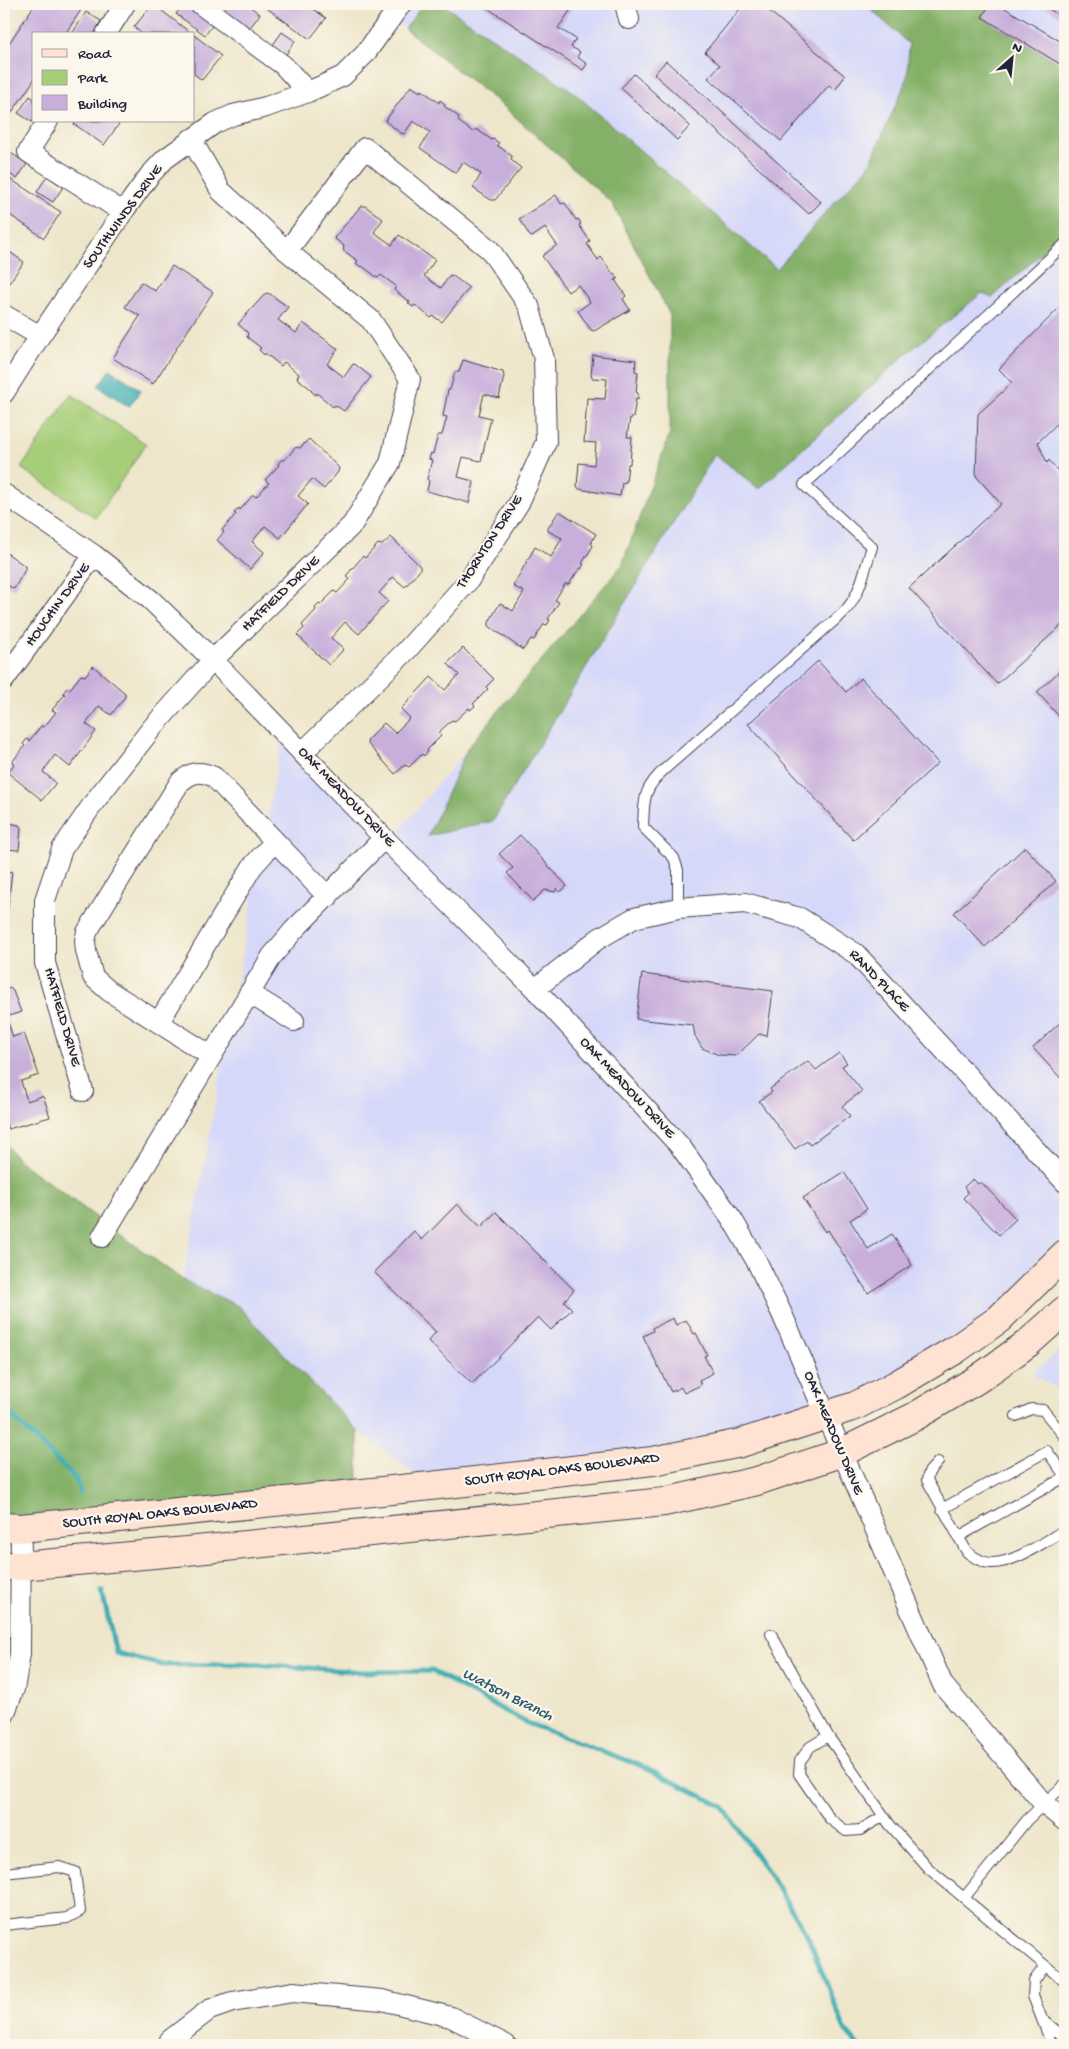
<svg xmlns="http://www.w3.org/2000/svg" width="1069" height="2049" viewBox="0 0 1069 2049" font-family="'Gochi Hand',sans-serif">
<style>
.built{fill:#d5d8f9}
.green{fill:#a6cd78;stroke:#64785a}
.forest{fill:#84b068;stroke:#536952}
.water{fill:#3aacb2;stroke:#2e6776}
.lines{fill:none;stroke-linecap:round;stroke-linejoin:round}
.stream{stroke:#3aacb2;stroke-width:5}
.building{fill:#c8afdb}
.lane-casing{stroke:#413f50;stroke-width:12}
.street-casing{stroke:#413f50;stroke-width:22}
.secondary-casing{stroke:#413f50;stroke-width:30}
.lane{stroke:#fff;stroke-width:10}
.street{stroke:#fff;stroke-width:20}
.secondary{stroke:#fee3d2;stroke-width:28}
.labels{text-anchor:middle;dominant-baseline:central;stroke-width:4.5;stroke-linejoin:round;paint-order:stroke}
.street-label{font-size:15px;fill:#22223b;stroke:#fbf7ec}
.water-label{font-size:16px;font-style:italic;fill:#2c596b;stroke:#fbf7ec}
</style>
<rect width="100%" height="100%" fill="#fbf7ec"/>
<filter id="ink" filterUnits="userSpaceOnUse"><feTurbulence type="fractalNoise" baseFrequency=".02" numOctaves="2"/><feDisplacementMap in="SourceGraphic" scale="10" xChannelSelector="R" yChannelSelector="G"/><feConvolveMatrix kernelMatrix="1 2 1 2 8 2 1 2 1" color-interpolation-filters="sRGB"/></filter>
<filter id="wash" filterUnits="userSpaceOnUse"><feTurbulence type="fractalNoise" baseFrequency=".0096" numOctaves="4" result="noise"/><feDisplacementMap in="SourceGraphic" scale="20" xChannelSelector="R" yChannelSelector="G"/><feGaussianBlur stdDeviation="1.12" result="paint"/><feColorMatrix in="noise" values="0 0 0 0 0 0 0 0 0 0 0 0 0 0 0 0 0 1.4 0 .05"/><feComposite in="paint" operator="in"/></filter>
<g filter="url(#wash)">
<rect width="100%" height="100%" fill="#eee6ca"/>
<path class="built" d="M378 4H1065V1254L955 1350 741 1443 430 1486 358 1431 238 1306 183 1280 283 732 390 841 622 565 670 433V315L612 203 503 106 405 29Z
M1065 1345V1393L1032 1374Z"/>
<path class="green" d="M71 394 146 444 96 518 21 468Z"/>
<path class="forest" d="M423 4H442L572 91 777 269 833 204 869 166 907 79 909 44 865 4H928L933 7 936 4H990L982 17 1065 67V232L992 298 982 293 905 355 759 489 715 454 493 821 428 836 468 747 622 565 670 433V315L612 203 503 106 405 29Z
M4 1142 19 1161 183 1280 238 1306 358 1431V1493L4 1527Z"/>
<path class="water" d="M110 369 141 390 129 407 98 386Z"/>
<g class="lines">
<path class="stream" d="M4 1408 77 1480 80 1493
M102 1591 116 1653 162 1665 256 1664 363 1672 432 1671 527 1723 637 1764 722 1806 767 1870 808 1937 845 2030 858 2045"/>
</g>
<g id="blocks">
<path class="building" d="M35 4H85L65 34H34V80L8 118 4 116V51Z
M153 4 192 34H142L134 27Z
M184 4H191L215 22 205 35 176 14Z
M228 4H246L260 14 249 29 224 10Z
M261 4H306L326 18 310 39Z
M481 4H566L572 8 558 28 576 39 571 47 580 52 577 57 587 64 583 70Z
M744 4H761L845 76 835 90 829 85 781 141 708 78 720 65 705 52Z
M990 4H998L1065 44V67L982 17Z
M1046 4H1065V19L1044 6Z
M86 12 101 21 94 34H72Z
M282 32 295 41 285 56 272 46Z
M194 35 221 56 202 80 194 74Z
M666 61 821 202 809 214 654 74Z
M634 74 690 126 677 140 621 88Z
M411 86 420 92 422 90 439 103 440 100 445 104 444 106 459 117 458 121 473 132 476 129 492 140 493 139 499 143 497 145 512 156 511 160 521 168 495 200H491L473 188 481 174 463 162 456 173 420 148 430 132 413 121 404 134 401 133 385 121Z
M30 96 34 99V119L32 122 18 113Z
M76 121H121L104 145 74 124Z
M11 153 27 164 17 179 4 170V165Z
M4 175 61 212 44 238 4 211Z
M47 176 63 187 53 202 37 192Z
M556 195 561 204 565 203 576 220 578 219 581 224 579 225 590 241 587 244 598 260 601 257 613 274 614 273 618 279 615 280 626 296 623 299 630 310 594 331 591 330 578 311 590 302 578 285 568 292 542 256 557 245 545 228 532 237 530 236 519 219Z
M361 206H365L383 219 374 232 392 245 399 235 435 260 424 276 441 288 450 275 453 276 469 288 442 322 433 316 431 318 415 305 413 307 408 303 410 302 394 290 396 286 381 275 378 278 362 266 361 267 356 263 358 261 343 250 344 246 334 238Z
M4 248 24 262 9 283 4 279Z
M172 266 213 292 153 384 113 358 140 316 125 307 141 282 155 291Z
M266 293 270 294 288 307 278 320 296 333 303 323 338 349 327 364 344 377 353 364 356 365 371 377 344 411 335 405 333 407 317 393 316 395 311 391 312 390 297 378 299 374 284 362 281 366 265 353 264 355 259 350 261 348 247 337 248 333 238 324Z
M1065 302V416L1038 442 1047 463 1049 460 1065 479V622L997 684 909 588 1001 504 976 476 978 414 1012 383 999 369Z
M593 355 636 360 635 371 638 372 636 392 638 393V399L636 398 633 418H630L627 437H632L630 464H628L626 482 622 483 620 496 579 489 577 486 579 463 594 465 596 443 584 442 587 398 605 399 607 379 592 378 591 375Z
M463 360 503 372 504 376 499 398 484 394 479 415 491 418 481 461 463 457 458 477 473 481 474 483 469 503 427 491 429 481 427 479 432 460 429 459 431 453 433 454 438 435H442L447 417 443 416 448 390H450L455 372H459Z
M309 439 339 468 338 472 324 489 312 479 298 496 308 504 280 538 265 526 252 542 264 552 263 554 250 569 217 540 224 532 222 530 236 514 234 513 239 508 240 510 253 495 256 497 269 483 265 480 279 465 278 464 282 459 284 461 296 447 300 448Z
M559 511 596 534 591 543 593 546 582 563 584 564 581 569H579L569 584H565L555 600 559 602 548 619 550 620 547 625 544 624 534 640 531 639 523 650 489 626V622L500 603 513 611 524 592 513 586 535 547 551 557 562 538 548 531V528Z
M391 537 420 566V570L405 587 393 577 379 593 388 601 359 634 345 622 331 638 343 648 342 651 329 665 297 635 304 628 302 625 316 610 315 608 319 604 320 605 334 591 337 593 350 579 346 576 363 556 365 558 378 544 382 545Z
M4 551 25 566V570L14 589 4 583Z
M463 648 494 679 486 687 488 689 473 704 475 706 470 710 469 708 455 721 452 720 438 733 441 736 427 750 428 751 424 756 422 754 409 767 405 765 395 774 367 743 368 739 384 723 395 733 410 718 401 709 431 677 445 690 459 675 448 664 449 662Z
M818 661 846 692 861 678 938 763 853 840 748 724Z
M93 666 125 693V697L111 715 99 706 86 724 96 731 70 767 55 755 43 772 55 782V784L42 800 8 773 14 764 12 762 25 746 23 744 27 739 29 741 41 726 44 727 56 712 52 710 65 694 63 693 67 688 70 689 81 675 85 676Z
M1065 666V723L1037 692Z
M4 822 19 825 21 828 19 850 4 849Z
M520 835 567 886 560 892 557 888 555 892 545 890 533 901 507 873 513 868 499 854Z
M1025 847 1056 881 985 947 954 913Z
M4 871 12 872 7 915H4Z
M642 974 773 991 767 1036 759 1034 736 1056 719 1055 702 1048 695 1036 693 1025 636 1019Z
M10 988 13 991 21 1012 6 1017 13 1037 24 1033 39 1075 21 1081 27 1101 42 1096 44 1098 50 1117 8 1129 4 1119V990Z
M1065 1018V1083L1033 1048Z
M839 1053 847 1063 842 1066 862 1091 842 1106 850 1116 810 1145 807 1141 795 1149 759 1101 772 1092 770 1089 808 1061 816 1070Z
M844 1172 867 1209 850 1220 868 1249 892 1234 912 1265 868 1293 828 1230 825 1232 803 1198Z
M973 1179 978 1184 981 1182 1016 1219 999 1235 963 1198 968 1193 964 1187Z
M457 1204 481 1227 496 1212 574 1290 564 1301 572 1309 551 1330 538 1317 472 1384 428 1341 436 1332 374 1272 414 1231 422 1240Z
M673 1318 676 1325 686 1320 694 1334 696 1333 707 1355 704 1356 713 1373 699 1380 701 1385 684 1393 681 1387 671 1392 643 1336 653 1331 652 1328Z"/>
</g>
</g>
<g filter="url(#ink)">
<use href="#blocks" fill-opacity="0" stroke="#413f50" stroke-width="1"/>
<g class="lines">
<defs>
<path id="lane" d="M678 908V870L674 858 643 827C644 798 643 788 667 767L843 613C861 595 864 570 872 547L804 485 1065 244
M1016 1416 1031 1409 1043 1410 1065 1437
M938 1462 929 1472 927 1480 967 1552C974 1557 982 1563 991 1563 1014 1564 1045 1541 1065 1530
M942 1509 1047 1451 1065 1476
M958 1537 1065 1477
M771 1634 828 1736 890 1825 928 1868 1065 1982
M828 1736 810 1747 800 1761 799 1774 830 1819 846 1831 860 1830 884 1816
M4 1873 59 1867 75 1872 80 1911 67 1918 4 1925
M964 1898 1027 1820 1065 1784
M1045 1966 1034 1981 1033 1996 1052 2045
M1042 2019 1065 2038"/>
<path id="street" d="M200 4 283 65 308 92
M625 4 629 19
M106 34 125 4
M48 121 28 152 123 212
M287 251 365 148 490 250 529 306 544 359 546 442 519 503 469 580 407 650 303 752
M4 315 40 336
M4 393 40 336 123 212 149 176 165 159 215 123 233 115 266 107 308 92 343 76 365 54 401 4
M4 494 94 555 151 600 213 660 384 838 535 989 680 1146 732 1219 757 1262 782 1314 943 1685 1044 1804 1065 1821
M4 680 94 555
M535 989 598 939 634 918 678 908 745 903 800 918 856 954 1065 1182
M249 993 294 1021
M159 1022 252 867 275 841
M211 1056 109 991 93 977 86 951 85 941 87 932 180 782C192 772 199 770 214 777L328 897
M83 1091 45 963V900L62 849 95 801 152 728 213 660 352 525 390 463 410 379 371 320 287 251 221 191 191 139
M102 1237 272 956 293 931 384 838
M4 1715 14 1689 20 1654 21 1528
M168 2045 170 2040 209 2010 232 2002 293 1992 382 2000 451 2017 506 2045"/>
<path id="secondary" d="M4 1527 21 1528 421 1487 653 1461 741 1443 855 1406 896 1385 955 1350 999 1319 1065 1254
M4 1566H21L187 1551 664 1502 757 1481 841 1453 914 1417 978 1379 1028 1343 1065 1310"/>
</defs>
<use href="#lane" class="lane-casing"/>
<use href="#street" class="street-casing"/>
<use href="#secondary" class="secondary-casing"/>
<use href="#lane" class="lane"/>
<use href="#street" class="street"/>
<use href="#secondary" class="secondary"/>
</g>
</g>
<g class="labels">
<g class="street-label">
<text transform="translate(123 217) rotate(-54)">SOUTHWINDS DRIVE</text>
<text transform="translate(490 542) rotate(-57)">THORNTON DRIVE</text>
<text transform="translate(281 594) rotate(-44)">HATFIELD DRIVE</text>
<text transform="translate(58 605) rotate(-54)">HOUCHIN DRIVE</text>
<text transform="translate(346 797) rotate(46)">OAK MEADOW DRIVE</text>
<text transform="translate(879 981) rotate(46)">RAND PLACE</text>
<text transform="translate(62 1017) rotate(74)">HATFIELD DRIVE</text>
<text transform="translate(627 1088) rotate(47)">OAK MEADOW DRIVE</text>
<text transform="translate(833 1433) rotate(67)">OAK MEADOW DRIVE</text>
<text transform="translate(562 1470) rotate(-7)">SOUTH ROYAL OAKS BOULEVARD</text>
<text transform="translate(160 1514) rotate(-6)">SOUTH ROYAL OAKS BOULEVARD</text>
</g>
<g class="water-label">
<text transform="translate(507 1696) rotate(27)">Watson Branch</text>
</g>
</g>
<rect width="1069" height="2049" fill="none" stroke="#fbf7ec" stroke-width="20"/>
<rect x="32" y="32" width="162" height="90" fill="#fbf7ec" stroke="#a4a2a5"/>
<rect x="42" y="49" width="25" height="8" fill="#fee3d2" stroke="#a4a2a5"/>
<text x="78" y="58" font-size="15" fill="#22223b">Road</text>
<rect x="42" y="70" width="25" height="15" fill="#a6cd78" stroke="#a4a2a5"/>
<text x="78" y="82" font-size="15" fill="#22223b">Park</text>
<rect x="42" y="95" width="25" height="15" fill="#c8afdb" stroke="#a4a2a5"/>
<text x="78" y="108" font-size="15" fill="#22223b">Building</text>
<g transform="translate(1012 58) rotate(27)" stroke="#fbf7ec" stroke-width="4" paint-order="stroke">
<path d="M0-4L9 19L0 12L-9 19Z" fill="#22223b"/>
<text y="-8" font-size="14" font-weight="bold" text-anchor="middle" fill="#22223b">N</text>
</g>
</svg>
